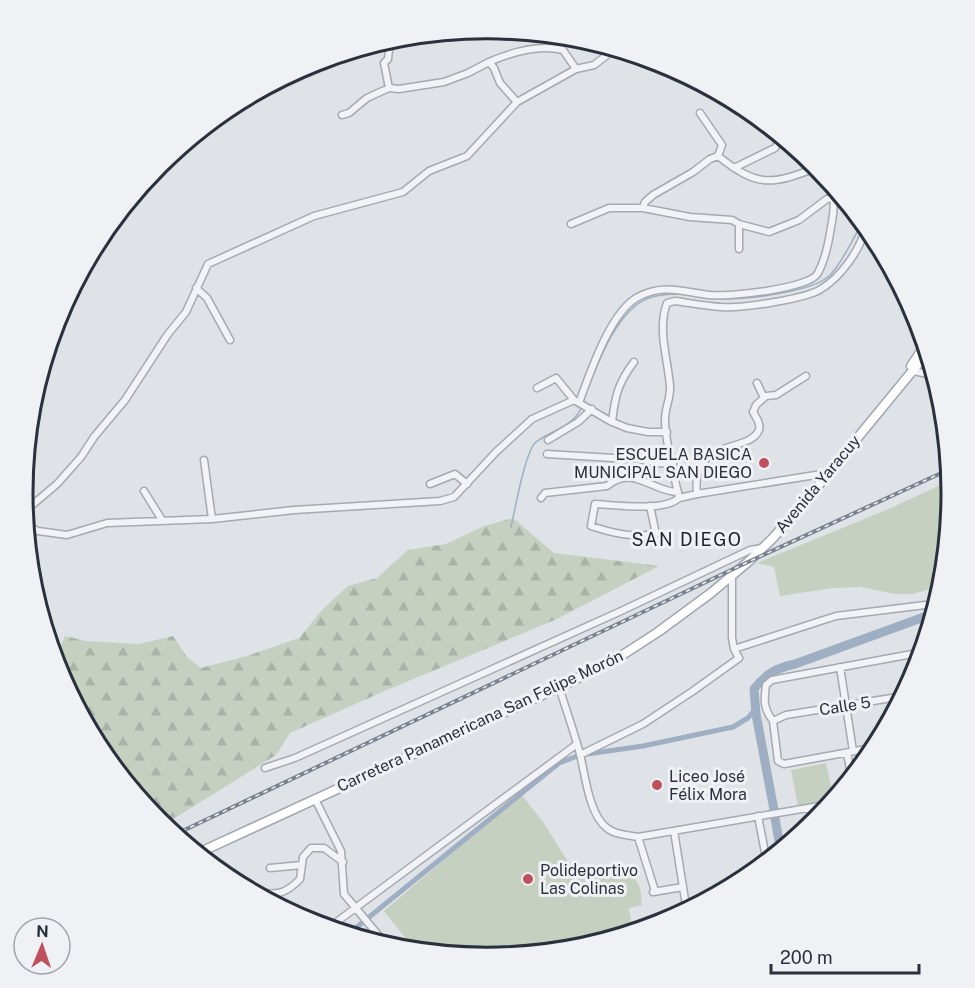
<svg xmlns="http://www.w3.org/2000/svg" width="975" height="988" viewBox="0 0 975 988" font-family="'Public Sans',sans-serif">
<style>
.forest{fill:url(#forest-firs)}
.green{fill:#c5d0c1}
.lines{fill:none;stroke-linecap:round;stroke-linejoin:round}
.stream{stroke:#9eafc3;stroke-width:1.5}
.canal{stroke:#9eafc3;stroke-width:5}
.river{stroke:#9eafc3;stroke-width:9}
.minor-casing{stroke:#a5a9b0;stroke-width:9}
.major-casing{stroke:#a0a6b1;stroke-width:11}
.minor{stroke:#f2f3f6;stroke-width:6}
.major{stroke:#fff;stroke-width:8}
.rail-casing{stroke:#7b828f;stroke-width:4}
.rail{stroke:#eff1f5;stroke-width:1.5;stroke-dasharray:4.5;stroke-linecap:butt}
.poi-dot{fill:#bf515e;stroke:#eff1f5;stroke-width:2}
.labels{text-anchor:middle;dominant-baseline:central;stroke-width:6;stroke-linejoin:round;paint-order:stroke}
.poi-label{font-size:16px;fill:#2a303c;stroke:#eff1f5;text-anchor:start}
.street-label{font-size:16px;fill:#2a303c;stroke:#eff1f5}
.neighbourhood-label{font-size:18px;letter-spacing:1.5px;fill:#1c212d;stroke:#eff1f5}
.rim{fill:none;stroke:#2a303c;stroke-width:3}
</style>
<defs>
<pattern id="forest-firs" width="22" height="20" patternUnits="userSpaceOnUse" patternTransform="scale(1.5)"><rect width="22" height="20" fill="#c5d0c1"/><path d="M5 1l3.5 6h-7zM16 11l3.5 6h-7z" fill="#a9b3a7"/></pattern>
</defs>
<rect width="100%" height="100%" fill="#dfe2e7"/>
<path class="forest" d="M513 518 554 553 659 566 557 619 387 690 290 733 276 755 178 816 161 825 101 752 58 672 55 661 65 636 86 641 139 644 173 636 187 657 201 668 247 656 299 638 323 609 348 586 377 578 408 550 446 544 484 526Z"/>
<path class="green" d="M951 480 952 494 943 585 940 595 937 587 913 594H895L861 587 833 588 780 596 774 567 757 563 891 508Z
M826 763 834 800 798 807 791 770Z
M521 794 543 822 572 868C594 864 628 859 639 886 642 891 641 899 642 905L629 908 631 922 622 937 581 949 579 947 573 951 558 952 547 943 530 948 520 956 487 959 416 952 384 911Z"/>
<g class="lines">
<path class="stream" d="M717 298C741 301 812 292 829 276 841 265 851 242 859 229L861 220
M583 401C595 371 615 310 649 298 661 294 673 294 686 294
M511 527C515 510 525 451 536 442 552 430 574 427 582 406"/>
<path class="canal" d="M347 935 559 763 580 755 643 746 733 727 748 718 756 708"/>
<path class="river" d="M774 810 756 714 754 689C766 674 776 668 795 664L935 613
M775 818 781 852"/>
<defs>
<path id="minor" d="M489 62C512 52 538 44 563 50L576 69
M389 88 384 63 388 59 390 40
M700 113 722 145 718 156
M342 115 349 113 367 98 389 88 399 89 444 82 468 73 489 62 494 68 500 83 517 102
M718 156C758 188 772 185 818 167
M734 168 775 148 782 137
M643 208 645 202 653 195 693 172 710 159 718 156
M571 224 609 208H643L690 217 732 220 739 224 769 232 799 220 827 199 833 198
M739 249V224
M196 288 207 298 230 340
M906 300 907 297
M913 371 928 374 934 371
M806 376 776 395 766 396 756 405 753 412C756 417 761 424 759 430 749 454 690 437 697 494L828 473
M757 383 764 398
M537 388 556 378 574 400 610 421 627 428 648 432H667
M579 403C590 373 610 312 638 297 663 283 684 292 709 295 728 297 810 289 818 273 827 256 830 234 833 215 834 206 833 198 836 189
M612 422C615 396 618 383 634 362
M548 440 578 422 592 409
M547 454 646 460 656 463 673 464
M204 460 212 519
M430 484 455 474 467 484
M144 491 162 520
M697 494 679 498C674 473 665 443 665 419 665 408 671 397 670 386 668 360 657 329 667 303L675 301C690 303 706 306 721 307 739 309 806 299 821 289 841 277 861 249 866 226
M541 498 545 493 607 486C634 464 652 492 678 492
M650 506 656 534C633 538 612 533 591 526L595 504C615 505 664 512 679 498
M24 512 57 484 81 457 94 437 125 400 168 334 186 312 208 264 314 216 403 192 429 171 467 156 517 102 576 69 594 65 615 49
M26 525 38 531 67 535 107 523 212 519 294 510 440 501 454 497 496 452 532 419 574 400
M734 649 836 616 925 605
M840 667 853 751
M559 687C566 709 574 732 580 754 585 774 589 815 607 828 615 835 628 835 638 837L831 804
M773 721C763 708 764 700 766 685L772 680 923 652
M877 747 784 764 778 761 773 721 786 715 904 696
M847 753 852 779
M580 755 643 724 693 691 739 658 734 649 732 638V575
M265 768 295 758 619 612 750 550 762 548
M315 799 341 851 344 894 389 948
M810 808 813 826
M758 816 767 863
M674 831 687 912
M638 837 655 891
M270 868 302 865
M251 892C274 894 283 897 300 879L303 857 311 848H324L343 862
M653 892 683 887
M327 929 577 744"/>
<path id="major" d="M911 366 926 344
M196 854 568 683 621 656 658 632 711 593 748 562 772 539 799 509 928 352"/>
</defs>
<use href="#minor" class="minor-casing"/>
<use href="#major" class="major-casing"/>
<use href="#minor" class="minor"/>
<use href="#major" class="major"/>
<defs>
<path id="rail" d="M174 835 748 562 950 469"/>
</defs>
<use href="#rail" class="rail-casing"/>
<use href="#rail" class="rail"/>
</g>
<g class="poi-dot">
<circle cx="764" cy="463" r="6"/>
<circle cx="657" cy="785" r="6"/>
<circle cx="528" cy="879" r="6"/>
</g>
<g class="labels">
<g class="poi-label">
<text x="752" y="454" text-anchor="end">ESCUELA BASICA<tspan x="752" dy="18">MUNICIPAL SAN DIEGO</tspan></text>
<text x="669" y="776">Liceo José<tspan x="669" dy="18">Félix Mora</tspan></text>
<text x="540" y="870">Polideportivo<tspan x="540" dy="18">Las Colinas</tspan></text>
</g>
<g class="street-label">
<text transform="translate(818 484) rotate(-50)">Avenida Yaracuy</text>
<text transform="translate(845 706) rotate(-9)">Calle 5</text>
<text transform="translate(480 721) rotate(-25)">Carretera Panamericana San Felipe Morón</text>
</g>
<g class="neighbourhood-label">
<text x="687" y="539">SAN DIEGO</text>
</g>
</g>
<path d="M0 0H975V988H0ZM33 493a454 454 0 1 1 908 0a454 454 0 1 1-908 0Z" fill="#eff1f5" fill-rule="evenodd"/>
<path class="rim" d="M33 493a454 454 0 1 1 908 0a454 454 0 1 1-908 0Z"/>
<g transform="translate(42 946) rotate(2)"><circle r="28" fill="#eff1f5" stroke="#a0a4ab" stroke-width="1.5"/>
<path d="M0-4.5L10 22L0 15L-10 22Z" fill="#bf515e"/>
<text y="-9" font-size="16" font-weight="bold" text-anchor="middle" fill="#2a303c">N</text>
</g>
<path d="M771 964v9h148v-9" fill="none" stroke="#2a303c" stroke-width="3"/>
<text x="780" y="964" font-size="18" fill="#2a303c" stroke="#eff1f5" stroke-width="4.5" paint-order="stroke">200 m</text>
</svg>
